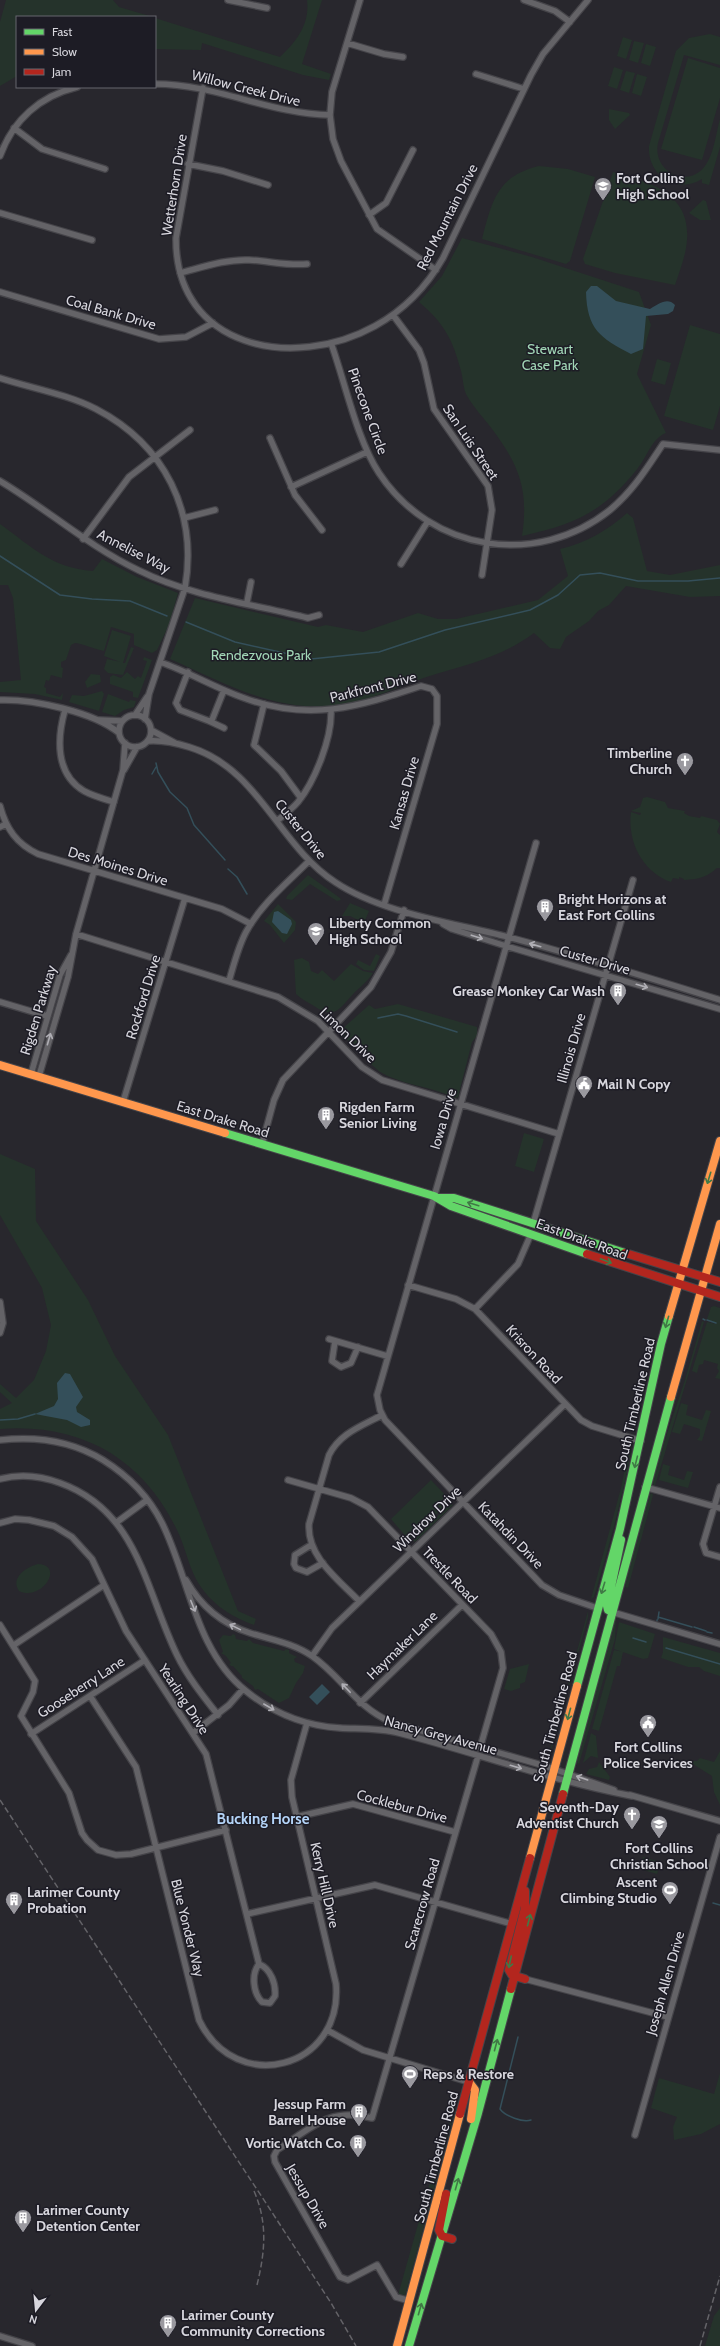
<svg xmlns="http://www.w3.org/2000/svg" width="720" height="2346" viewBox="0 0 720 2346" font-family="Cabin,sans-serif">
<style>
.green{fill:#25332b}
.water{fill:#344f5a}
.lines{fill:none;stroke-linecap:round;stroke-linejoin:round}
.stream{stroke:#344f5a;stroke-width:1.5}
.street-casing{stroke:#454449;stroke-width:8}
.fast-casing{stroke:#454449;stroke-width:10}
.slow-casing{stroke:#454449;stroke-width:10}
.jam-casing{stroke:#454449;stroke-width:10}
.street{stroke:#646367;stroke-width:5.5}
.fast{stroke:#63d668;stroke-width:8}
.slow{stroke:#ff974d;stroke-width:8}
.jam{stroke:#b3261e;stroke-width:8}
.rail{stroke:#646368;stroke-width:1.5;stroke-dasharray:6 3;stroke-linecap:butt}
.oneway{stroke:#afaeb4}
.oneway2{stroke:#407946}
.labels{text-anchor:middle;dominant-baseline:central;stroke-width:3;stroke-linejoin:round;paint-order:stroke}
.street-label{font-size:14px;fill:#d7d6dd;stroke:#1d1c25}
.poi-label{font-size:14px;font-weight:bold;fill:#d7d6dd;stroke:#1d1c25;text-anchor:start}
.park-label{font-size:14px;fill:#a1d6b6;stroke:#1d1c25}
.neighbourhood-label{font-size:15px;font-weight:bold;fill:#b4d4f8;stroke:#1d1c25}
</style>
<rect width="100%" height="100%" fill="#28272d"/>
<path class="green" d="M6 0H113L119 7 153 17H17V76L0 86V22Z
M307 0H322L302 64 331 74 329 80 303 75 202 43 201 50 155 49V18L280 57C297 41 310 24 307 0Z
M710 34 720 37V65L684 55 658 143C652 171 687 190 705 166 714 154 716 133 720 119V147L709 185 702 183V179C677 195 647 175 649 146L676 51 689 38Z
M623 37 632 40 626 59 617 56Z
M634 41 644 43 638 63 629 60Z
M646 44 656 47 650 66 641 63Z
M688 58 720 68V98L702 160 661 149Z
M614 67 623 70 617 89 608 86Z
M626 71 635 73 629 93 620 90Z
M637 74 647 77 641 96 632 93Z
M609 109 629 113 630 115 615 129 609 120Z
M539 166 568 169 595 177 570 261 566 264 482 239C492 201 497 176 539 166Z
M613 172C649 182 691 193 687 240 686 255 680 270 675 285L615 273 585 264 583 259Z
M703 200 706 201 711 220H700L689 213Z
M462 238 532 257 639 292 651 325 637 374 666 433C652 438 647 457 638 468 603 512 576 524 522 536 529 490 519 465 492 429 483 417 473 407 466 394 463 387 463 378 461 371 453 340 444 323 419 302L442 276Z
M690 325 720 334V406L713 430 664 416Z
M657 359 671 363 665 385 651 381Z
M627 513 633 518 647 571 670 575 720 565V596L690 597 626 586 609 605 598 611 589 621 566 637 560 649 550 648 534 633C505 655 470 664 436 674 403 684 367 703 332 706 271 711 223 682 170 659L195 598 318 627 326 625 363 632 418 613 438 619H456L538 600 568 576 560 549C586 543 608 530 627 513Z
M0 524C32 547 52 568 93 571L102 559 137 577 178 593 169 625 157 650 152 653 134 645V634L111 627 104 651C93 649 85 644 75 643L71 645 66 660 61 662V667L63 668 62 678 51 675 49 681 46 680 44 687 46 688V693L60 697 63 693 62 700 35 694 0 692V682L21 680 13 598 8 585H0Z
M112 630 131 636 123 663 104 656Z
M131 647 134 648 123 675 108 673 104 669 107 659 125 663Z
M144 657 152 660 138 698 133 697V692L110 684V677L113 675 121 678 127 672 135 679 138 676 141 678 147 661 143 660Z
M91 674 100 675 101 682 87 688 85 682Z
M102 691 104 694 99 711 69 702 72 695 84 696Z
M108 694 129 702 130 700 136 701 134 707 124 710 115 716 102 712Z
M647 797 665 802 668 808 685 811 684 813 689 816 700 818 701 816 717 820 720 824 717 832 720 835V868H717C707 877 700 879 684 880V879L679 877V879L673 878 671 882C643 872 627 842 631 812L640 815 641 813 631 811 640 807 643 798Z
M308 875 340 898 341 900 337 901 310 884 292 900 286 899 287 896Z
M350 903 369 911 364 923 350 916H342Z
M278 904 296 922 295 930 284 943 270 925 264 921Z
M376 954 380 956 374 971 364 970 356 964 358 960 370 966Z
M302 958 309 962 311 971 318 974 322 970 334 981 351 964 363 971 373 973C367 982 361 986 354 993 339 1009 335 1020 314 1006 308 1002 301 999 296 994L294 960Z
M398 1004 477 1027V1036L472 1042 458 1097 454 1098C450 1097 447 1094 443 1093 423 1086 400 1083 382 1073 367 1064 356 1042 343 1038L341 1030 369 1005 375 1009Z
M524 1133 544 1139 534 1172 515 1166Z
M0 1154 35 1169 36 1221 88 1300 115 1356 168 1435 238 1611 256 1619 254 1625C229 1616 207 1601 195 1577 187 1561 184 1542 175 1526 140 1456 78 1423 0 1429V1409L12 1403 0 1392V1384L16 1398 34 1380 46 1351 51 1325 42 1288 0 1215Z
M714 1306 720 1308V1379L715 1378 719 1371 717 1368 718 1364 704 1360 703 1364 699 1365 697 1373 692 1371 707 1322 716 1324 707 1319 711 1307Z
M702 1321 704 1322 655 1486 651 1481 685 1380Z
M681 1403 688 1405 686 1415 702 1420 706 1410 711 1411 702 1441 697 1440 700 1436V1429L684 1424 680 1434 672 1432Z
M630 1443C636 1453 600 1578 594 1597L591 1599 621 1488Z
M663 1464 670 1466 668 1475 684 1480 687 1471 693 1472 688 1488 659 1480Z
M431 1480 449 1499V1502L412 1538 408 1539 391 1519Z
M652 1493 653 1495 628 1588 625 1587 626 1583 624 1582 647 1496Z
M451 1503 453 1505 415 1542 413 1540Z
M38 1564C65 1565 42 1602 19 1591 10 1578 26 1567 38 1564Z
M588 1611V1617L550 1755 549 1754Z
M616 1620 615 1639 579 1764 576 1762 613 1622Z
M619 1622 655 1634 648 1658 643 1659 614 1649Z
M233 1634 235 1635 236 1639 247 1641 249 1639 253 1643 284 1651 286 1649 289 1650V1653L297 1657 294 1659 295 1662 305 1666 303 1673 296 1683 289 1698 279 1703 258 1689 255 1690 253 1686 242 1678V1676L233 1666H231L229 1664 231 1663 226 1656 221 1653 223 1652 219 1640 223 1635 231 1636Z
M663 1637 720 1653V1676L704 1671 699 1667H688L661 1658 663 1652Z
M614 1650 623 1652 620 1666H617L599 1731 592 1729Z
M529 1664 525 1682 520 1684V1688L511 1691 504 1689 510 1669Z
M591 1733 596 1736 598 1758 591 1756 583 1763Z
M720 1751V1805L714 1792 712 1776 688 1761H697L700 1758 714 1762Z
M599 1762 610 1777 609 1780 586 1774 589 1769 597 1767Z
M643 1857 661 1862 657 1874 640 1869Z
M720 2073V2124L701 2134 674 2140 673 2127 677 2117 651 2108 659 2078 714 2094Z
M454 2107 456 2108 405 2296 398 2295 430 2182 437 2167Z
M720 2308V2346H705L714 2316Z"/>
<path class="water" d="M591 286H597L616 301 650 309C659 304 667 297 675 305L673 311 668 314 646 316 643 349 631 354C600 338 587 329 586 292Z
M278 911 291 920 292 924 287 934 282 933 272 922 274 912Z
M65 1373 70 1374 83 1397 76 1407 77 1412 90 1420V1425L81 1427 67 1420 35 1414 54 1406 58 1399 57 1383Z
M322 1684 330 1692 317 1705 309 1697Z"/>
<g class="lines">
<path class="stream" d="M0 556 60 595 92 599 130 601 167 616
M186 622 235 642 311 659 379 652 445 630 530 610 558 595 580 575 600 573 638 581H688L720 578
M156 763 158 772 170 792 187 808 194 825 225 860
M152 774 156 767
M228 869 237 877 247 894
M378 1018 398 1014 406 1016 457 1032
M703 1319 705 1320
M707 1320 716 1323
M0 1420 18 1419 35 1414
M658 1617 692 1627
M658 1619 659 1612
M657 1621V1620
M694 1627 706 1631
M707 1632 712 1633
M633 1638 646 1642
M666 1648 720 1664
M713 1903 720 1905
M518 2037 500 2109C505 2116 523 2123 531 2120"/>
<defs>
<path id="street" d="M228 0 267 8
M360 0 332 92 330 115 333 139 341 161 377 229 436 270
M524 0 555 11 570 22
M347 43 384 54 403 57
M476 74 524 89
M155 84C217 84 269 114 330 115
M203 88 176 238C175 349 294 371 375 326 404 310 427 286 443 258L531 75 543 54 588 0
M14 128 42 149 105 169
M0 156C13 120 40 96 77 87
M188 164 223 171 268 185
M0 213 92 240
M369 215 386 203 413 150
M180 273C203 267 226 259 249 260 269 261 288 266 307 264
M0 292 159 339 186 337 213 323
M393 315 419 350 424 363 434 409 488 486 492 510 482 575
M331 343C345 382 357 440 379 473 431 552 537 568 610 510 633 491 647 468 663 444L720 450
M0 378C31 388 67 394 96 409 165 445 198 512 185 588L149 694 145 719
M270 438 295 495 322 530
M0 481C47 509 88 546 138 570 190 596 252 604 308 618L319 615
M291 487 367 452
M184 518 215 510
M83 539 129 477 190 430
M401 564 428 521
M247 602 251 582
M160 662C189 672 215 688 244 698 309 722 358 707 421 686L432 689 437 696V724L384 905
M188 672 176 703 180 710 209 721 212 720 224 690
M0 700C33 699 94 712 119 733
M264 704 254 745 281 771 301 798
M65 710C57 738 55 774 84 791 93 796 104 799 114 802
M119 731a16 16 0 1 1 32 0a16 16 0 1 1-32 0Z
M135 715 147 697
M99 720 122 721
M209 721 224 728
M151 730 175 743
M148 741C161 740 176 743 189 747 259 768 278 845 335 882 381 913 454 923 508 937 579 956 650 978 720 1000
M124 770 137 747
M0 806C6 829 17 844 38 854L222 909 251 924
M277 821C284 815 292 809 298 802 315 781 332 738 331 711
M0 827 6 824
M536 843 377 1395 380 1410 385 1420 542 1585 559 1595 597 1608
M443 924 452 929 506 946 720 1009
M76 934 278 997 318 1021 362 1067 382 1080 559 1134
M229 981C234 964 238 947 246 932 261 904 287 883 309 861
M0 1002 47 1016
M31 1074 60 975 71 955
M39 1076 68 977 76 934 123 770 125 743
M123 1102 185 898
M262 1144 274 1100 283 1080 371 987 391 952 404 910
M533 1224 633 880
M408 1285 456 1299 475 1309 581 1420 592 1426 641 1441
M0 1302 3 1323 0 1333
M475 1309 518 1264 531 1234
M329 1339 387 1356
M335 1341 332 1361 341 1367 351 1363 358 1347
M0 1440C36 1436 72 1441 103 1460 127 1475 149 1497 162 1523 189 1577 195 1651 246 1691 273 1713 305 1726 340 1728 359 1729 380 1728 399 1733 477 1753 552 1781 632 1796
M0 1479C19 1474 41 1476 60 1483 138 1511 145 1589 177 1655 187 1676 203 1696 218 1715
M288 1480 351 1498 368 1507 491 1634 501 1652 503 1668 480 1748
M645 1487 720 1508
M720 1487 703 1544 706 1553 720 1557
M117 1522 147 1500
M0 1523 15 1519 29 1520 54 1526 72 1537 92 1559 126 1631 206 1754 259 1964C251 1974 253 1993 262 2002L270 2003 275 1996C276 1984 271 1969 259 1964
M311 1545 295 1555 294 1564 296 1568 307 1572 323 1563
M186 1580C200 1605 222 1624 250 1633 272 1640 293 1643 312 1656 342 1677 356 1707 391 1722L545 1766 614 1790
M359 1601C338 1579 307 1557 309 1524L329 1455C340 1433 362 1426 382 1415
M612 1612 720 1644
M0 1625 35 1681 33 1692 21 1716 69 1793 82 1833 87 1840 98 1850 116 1855 131 1854 226 1830
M14 1645 104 1585
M312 1656 332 1628 565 1404
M90 1696 136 1767 199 2020C236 2097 343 2069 336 1984L292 1797 291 1780 307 1723
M360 1703 462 1605
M193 1733 229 1705 243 1689
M31 1734 145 1660
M630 1795 720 1821
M296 1817 353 1804 455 1832
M247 1914 375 1885 512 1924
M525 1979 668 2017
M327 2030 363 2050 469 2082
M635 2135 720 1837
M410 2301 396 2297 377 2265 348 2280 340 2277 275 2162 274 2156 277 2150C311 2128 329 2107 372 2118L478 1756
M0 2336 32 2346"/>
<path id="fast" d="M225 1133 434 1196 451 1206 587 1254
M438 1198H454L625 1253
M612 1612 608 1610 607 1606 621 1540
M577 1686 620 1529 661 1344 669 1316
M563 1794 671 1397
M409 2346 478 2113 511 1989"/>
<path id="slow" d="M0 1065 225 1133
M669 1316 720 1141
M671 1397 720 1224
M530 1858 577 1686
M469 2082 475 2090 471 2119
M397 2346 460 2114"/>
<path id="jam" d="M625 1253 720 1282
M587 1254 720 1297
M525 1891V1908L509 1970 512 1975 525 1979
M511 1989 563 1794
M460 2114 530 1858
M446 2194 439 2230 442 2236 452 2239"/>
</defs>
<use href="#street" class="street-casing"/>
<use href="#fast" class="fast-casing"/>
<use href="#slow" class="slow-casing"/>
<use href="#jam" class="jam-casing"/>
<use href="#street" class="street"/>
<use href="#fast" class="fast"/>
<use href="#slow" class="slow"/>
<use href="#jam" class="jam"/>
<path class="rail" d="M0 1800 262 2197 331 2303 356 2346
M254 2191C268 2223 265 2252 257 2285
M700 2346 720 2276"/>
</g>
<defs><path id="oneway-shaft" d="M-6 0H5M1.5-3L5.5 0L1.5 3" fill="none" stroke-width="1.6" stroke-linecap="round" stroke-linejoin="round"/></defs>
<g class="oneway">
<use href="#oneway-shaft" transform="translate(477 937) rotate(18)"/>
<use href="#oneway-shaft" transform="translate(535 945) rotate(-164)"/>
<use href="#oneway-shaft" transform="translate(642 986) rotate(16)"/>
<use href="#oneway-shaft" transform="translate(49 1039) rotate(-74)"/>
<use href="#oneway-shaft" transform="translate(193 1606) rotate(68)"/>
<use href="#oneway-shaft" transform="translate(235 1627) rotate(-154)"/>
<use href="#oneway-shaft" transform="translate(346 1688) rotate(-134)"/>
<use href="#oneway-shaft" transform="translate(269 1707) rotate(30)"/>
<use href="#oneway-shaft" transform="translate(516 1767) rotate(16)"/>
<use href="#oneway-shaft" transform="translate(582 1778) rotate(-161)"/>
</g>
<g class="oneway2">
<use href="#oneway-shaft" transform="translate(709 1178) rotate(107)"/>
<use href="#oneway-shaft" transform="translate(473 1204) rotate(-163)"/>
<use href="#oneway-shaft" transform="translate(606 1261) rotate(21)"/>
<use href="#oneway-shaft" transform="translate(667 1322) rotate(106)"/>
<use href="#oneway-shaft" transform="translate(636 1462) rotate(104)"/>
<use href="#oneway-shaft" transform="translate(603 1588) rotate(107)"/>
<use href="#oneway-shaft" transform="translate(569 1714) rotate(105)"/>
<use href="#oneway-shaft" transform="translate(529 1920) rotate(-75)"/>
<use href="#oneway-shaft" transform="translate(510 1962) rotate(102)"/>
<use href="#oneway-shaft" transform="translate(496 2045) rotate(-75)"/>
<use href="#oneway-shaft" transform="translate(457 2184) rotate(-74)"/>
<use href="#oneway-shaft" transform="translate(420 2309) rotate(-74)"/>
</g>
<defs>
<symbol id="school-pin" viewBox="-11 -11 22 30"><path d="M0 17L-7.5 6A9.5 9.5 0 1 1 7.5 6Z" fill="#9a999f" stroke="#1d1c25"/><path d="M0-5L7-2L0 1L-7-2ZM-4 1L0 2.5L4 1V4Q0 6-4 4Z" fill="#fff"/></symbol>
<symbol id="church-pin" viewBox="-11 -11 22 30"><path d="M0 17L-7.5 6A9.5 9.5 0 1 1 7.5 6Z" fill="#9a999f" stroke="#1d1c25"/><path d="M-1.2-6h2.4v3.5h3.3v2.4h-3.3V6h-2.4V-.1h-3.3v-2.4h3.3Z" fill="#fff"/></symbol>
<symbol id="building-pin" viewBox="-11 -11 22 30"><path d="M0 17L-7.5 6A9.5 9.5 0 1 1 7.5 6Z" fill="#9a999f" stroke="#1d1c25"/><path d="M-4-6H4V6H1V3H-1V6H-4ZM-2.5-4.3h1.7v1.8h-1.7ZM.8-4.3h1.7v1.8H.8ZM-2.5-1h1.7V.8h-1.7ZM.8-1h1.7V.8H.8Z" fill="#fff"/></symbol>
<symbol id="civic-pin" viewBox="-11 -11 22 30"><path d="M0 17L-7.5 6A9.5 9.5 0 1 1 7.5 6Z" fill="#9a999f" stroke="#1d1c25"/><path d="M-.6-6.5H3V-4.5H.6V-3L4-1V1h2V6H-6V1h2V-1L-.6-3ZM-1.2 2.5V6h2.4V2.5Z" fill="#fff"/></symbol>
<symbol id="stadium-pin" viewBox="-11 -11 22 30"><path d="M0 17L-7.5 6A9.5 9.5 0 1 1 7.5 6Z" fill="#9a999f" stroke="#1d1c25"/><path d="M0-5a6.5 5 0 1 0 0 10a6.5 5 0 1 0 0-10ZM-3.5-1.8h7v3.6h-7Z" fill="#fff"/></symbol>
</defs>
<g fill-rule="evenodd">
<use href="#school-pin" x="593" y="176" width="20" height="27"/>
<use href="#church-pin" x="675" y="751" width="20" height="27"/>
<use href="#building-pin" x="535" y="897" width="20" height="27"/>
<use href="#school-pin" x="306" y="921" width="20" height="27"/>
<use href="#building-pin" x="608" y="981" width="20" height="27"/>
<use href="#civic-pin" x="574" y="1074" width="20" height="27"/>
<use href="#building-pin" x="316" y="1105" width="20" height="27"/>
<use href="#civic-pin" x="638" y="1713" width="20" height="27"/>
<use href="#church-pin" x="622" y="1805" width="20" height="27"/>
<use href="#school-pin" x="649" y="1814" width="20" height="27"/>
<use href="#stadium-pin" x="660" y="1880" width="20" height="27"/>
<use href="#building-pin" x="4" y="1890" width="20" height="27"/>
<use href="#stadium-pin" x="400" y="2064" width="20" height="27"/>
<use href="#building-pin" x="349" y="2102" width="20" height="27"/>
<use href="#building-pin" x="348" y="2133" width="20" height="27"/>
<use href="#building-pin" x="13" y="2208" width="20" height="27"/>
<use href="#building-pin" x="158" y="2313" width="20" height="27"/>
</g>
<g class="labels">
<g class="street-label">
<text transform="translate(246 88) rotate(14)">Willow Creek Drive</text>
<text transform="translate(174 185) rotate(-81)">Wetterhorn Drive</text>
<text transform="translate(447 217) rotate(-63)">Red Mountain Drive</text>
<text transform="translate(111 312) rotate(16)">Coal Bank Drive</text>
<text transform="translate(368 411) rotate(70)">Pinecone Circle</text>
<text transform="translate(471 442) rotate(56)">San Luis Street</text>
<text transform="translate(134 551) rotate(27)">Annelise Way</text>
<text transform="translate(373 687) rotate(-14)">Parkfront Drive</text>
<text transform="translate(404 793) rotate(-74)">Kansas Drive</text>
<text transform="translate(301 829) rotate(51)">Custer Drive</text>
<text transform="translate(118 866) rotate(17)">Des Moines Drive</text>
<text transform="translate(595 960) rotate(16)">Custer Drive</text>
<text transform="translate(143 997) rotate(-73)">Rockford Drive</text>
<text transform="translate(38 1010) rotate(-73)">Rigden Parkway</text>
<text transform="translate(348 1035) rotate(44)">Limon Drive</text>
<text transform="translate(571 1048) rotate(-74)">Illinois Drive</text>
<text transform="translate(223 1119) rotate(17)">East Drake Road</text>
<text transform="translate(443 1119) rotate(-74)">Iowa Drive</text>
<text transform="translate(582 1239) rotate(20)">East Drake Road</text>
<text transform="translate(534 1354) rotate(47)">Krisron Road</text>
<text transform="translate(635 1404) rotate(-77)">South Timberline Road</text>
<text transform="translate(427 1519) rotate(-44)">Windrow Drive</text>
<text transform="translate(511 1535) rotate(46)">Katahdin Drive</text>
<text transform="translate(450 1575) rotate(46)">Trestle Road</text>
<text transform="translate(402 1645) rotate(-44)">Haymaker Lane</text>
<text transform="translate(81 1687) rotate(-33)">Gooseberry Lane</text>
<text transform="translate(184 1699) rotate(57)">Yearling Drive</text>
<text transform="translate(555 1717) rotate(-75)">South Timberline Road</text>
<text transform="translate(441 1735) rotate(15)">Nancy Grey Avenue</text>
<text transform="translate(402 1806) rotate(15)">Cocklebur Drive</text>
<text transform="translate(325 1885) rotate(77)">Kerry Hill Drive</text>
<text transform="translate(422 1904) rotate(-74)">Scarecrow Road</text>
<text transform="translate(188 1928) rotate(76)">Blue Yonder Way</text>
<text transform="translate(665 1983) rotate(-74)">Joseph Allen Drive</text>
<text transform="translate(436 2157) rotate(-75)">South Timberline Road</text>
<text transform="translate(308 2196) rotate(60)">Jessup Drive</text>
</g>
<g class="poi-label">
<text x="616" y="178">Fort Collins<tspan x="616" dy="16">High School</tspan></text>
<text x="672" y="753" text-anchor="end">Timberline<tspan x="672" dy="16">Church</tspan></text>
<text x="558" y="899">Bright Horizons at<tspan x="558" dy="16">East Fort Collins</tspan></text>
<text x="329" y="923">Liberty Common<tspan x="329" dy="16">High School</tspan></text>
<text x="605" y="991" text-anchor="end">Grease Monkey Car Wash</text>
<text x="597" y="1084">Mail N Copy</text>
<text x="339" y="1107">Rigden Farm<tspan x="339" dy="16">Senior Living</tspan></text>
<text x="648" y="1747" text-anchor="middle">Fort Collins<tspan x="648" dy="16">Police Services</tspan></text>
<text x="619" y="1807" text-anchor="end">Seventh-Day<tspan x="619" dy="16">Adventist Church</tspan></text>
<text x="659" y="1848" text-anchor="middle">Fort Collins<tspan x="659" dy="16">Christian School</tspan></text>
<text x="657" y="1882" text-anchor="end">Ascent<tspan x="657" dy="16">Climbing Studio</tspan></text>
<text x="27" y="1892">Larimer County<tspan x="27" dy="16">Probation</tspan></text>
<text x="423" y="2074">Reps &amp; Restore</text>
<text x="346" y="2104" text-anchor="end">Jessup Farm<tspan x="346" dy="16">Barrel House</tspan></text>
<text x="345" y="2143" text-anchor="end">Vortic Watch Co.</text>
<text x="36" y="2210">Larimer County<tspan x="36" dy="16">Detention Center</tspan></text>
<text x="181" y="2315">Larimer County<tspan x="181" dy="16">Community Corrections</tspan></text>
</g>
<g class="park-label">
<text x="550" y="349">Stewart<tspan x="550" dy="16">Case Park</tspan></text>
<text x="261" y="655">Rendezvous Park</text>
</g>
<g class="neighbourhood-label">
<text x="263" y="1819">Bucking Horse</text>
</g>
</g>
<rect x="16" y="16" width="140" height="72" fill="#1d1c25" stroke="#67666f"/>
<rect x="24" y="29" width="20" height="6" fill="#63d668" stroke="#67666f"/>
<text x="52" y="36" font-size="12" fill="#d7d6dd">Fast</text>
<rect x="24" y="49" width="20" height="6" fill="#ff974d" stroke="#67666f"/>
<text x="52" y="56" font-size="12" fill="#d7d6dd">Slow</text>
<rect x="24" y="69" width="20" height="6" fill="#b3261e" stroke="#67666f"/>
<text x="52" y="76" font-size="12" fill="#d7d6dd">Jam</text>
<g transform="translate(36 2310) rotate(196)" stroke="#1d1c25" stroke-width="3" paint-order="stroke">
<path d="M0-3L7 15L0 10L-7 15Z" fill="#d7d6dd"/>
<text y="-6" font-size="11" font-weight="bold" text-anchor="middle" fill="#d7d6dd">N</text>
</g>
</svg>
